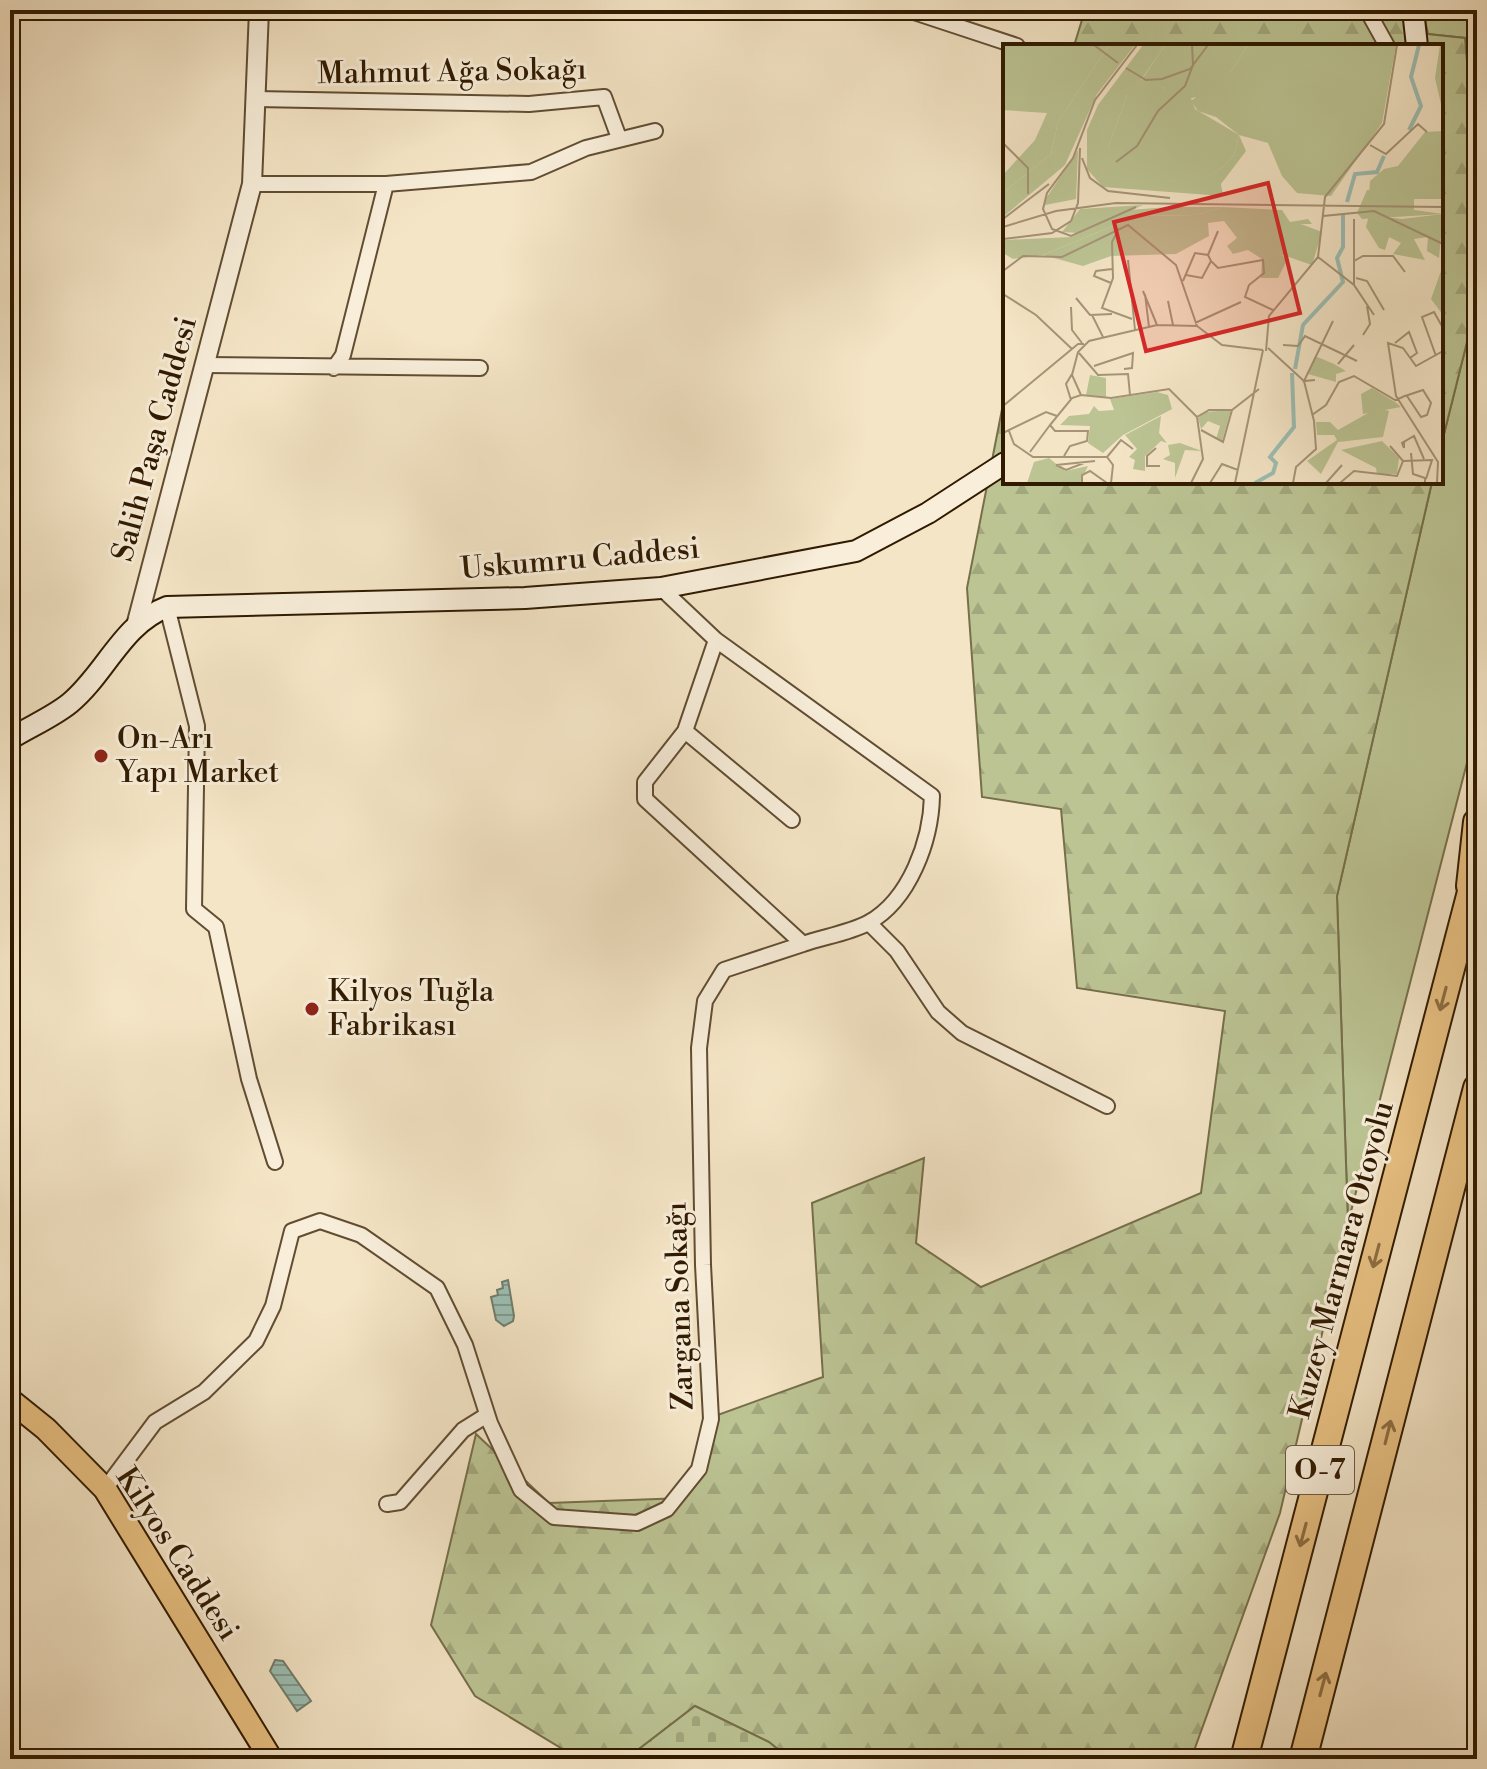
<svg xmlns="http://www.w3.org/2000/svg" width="1487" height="1769" viewBox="0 0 1487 1769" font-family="'Libre Bodoni',serif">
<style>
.green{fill:#bcc494;stroke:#766f4a;stroke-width:2}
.forest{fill:url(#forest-firs);stroke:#766f4a;stroke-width:2}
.cemetery{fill:url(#cemetery-stones);stroke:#766f4a;stroke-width:2}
.water{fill:url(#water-rules);stroke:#717d6c;stroke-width:2}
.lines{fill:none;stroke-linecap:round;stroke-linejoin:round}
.minor-casing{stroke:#614d32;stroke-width:18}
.tertiary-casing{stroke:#614d32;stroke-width:22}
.secondary-casing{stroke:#301a00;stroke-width:24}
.primary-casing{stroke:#301a00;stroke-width:26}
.motorway-casing{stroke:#301a00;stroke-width:30}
.minor{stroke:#f8eeda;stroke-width:14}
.tertiary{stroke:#f8eeda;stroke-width:18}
.secondary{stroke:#f8eeda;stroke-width:20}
.primary{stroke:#eac283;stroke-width:22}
.motorway{stroke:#eac283;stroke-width:26}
.oneway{stroke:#8d6e42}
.poi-dot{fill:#8f2418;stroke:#f8eeda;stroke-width:3}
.labels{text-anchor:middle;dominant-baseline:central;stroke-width:6;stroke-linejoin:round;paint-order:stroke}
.shield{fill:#f8eeda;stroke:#6c5a41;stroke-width:2}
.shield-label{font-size:28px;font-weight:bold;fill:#301a00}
.street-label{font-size:30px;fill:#301a00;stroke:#f8eeda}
.poi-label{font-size:30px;fill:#301a00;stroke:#f8eeda;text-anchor:start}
.inset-river{fill:none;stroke:#9cbfb4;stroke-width:4}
.inset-road{fill:none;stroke:#a69477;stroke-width:2}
.view{fill:#d62828;fill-opacity:0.15;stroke:#d62828;stroke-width:4}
.inset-edge{fill:none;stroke:#301a00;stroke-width:4}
</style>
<defs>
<pattern id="forest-firs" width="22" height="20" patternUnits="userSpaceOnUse" patternTransform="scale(2)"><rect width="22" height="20" fill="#bcc494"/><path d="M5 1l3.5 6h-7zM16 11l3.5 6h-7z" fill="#a2a87e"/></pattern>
<pattern id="cemetery-stones" width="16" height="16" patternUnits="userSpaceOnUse" patternTransform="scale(2)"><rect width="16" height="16" fill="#bcc494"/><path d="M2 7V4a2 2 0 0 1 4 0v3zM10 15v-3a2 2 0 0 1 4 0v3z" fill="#a2a87e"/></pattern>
<pattern id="water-rules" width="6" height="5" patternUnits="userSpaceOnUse" patternTransform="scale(2)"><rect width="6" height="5" fill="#9cbfb4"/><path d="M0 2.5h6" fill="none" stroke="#809a90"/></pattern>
</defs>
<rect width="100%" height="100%" fill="#f4e5c6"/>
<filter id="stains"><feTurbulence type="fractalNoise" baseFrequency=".0025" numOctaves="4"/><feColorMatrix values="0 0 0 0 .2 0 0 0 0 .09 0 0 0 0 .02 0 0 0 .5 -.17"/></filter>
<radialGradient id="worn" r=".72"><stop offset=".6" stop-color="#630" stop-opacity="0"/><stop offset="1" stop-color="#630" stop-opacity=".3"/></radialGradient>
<path class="green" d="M1423 10H1477V177L1465 38 1427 34Z
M1477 302V724L1348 1223 1337 896 1432 482H1441V446Z"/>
<path class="forest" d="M1085 10H1423L1428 34 1465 38 1477 176V302L1441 446V46H1074Z
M1005 394V482H1432L1337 896 1348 1223 1280 1513 1191 1759H790L769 1742 695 1706 626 1759H579L475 1696 431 1625 476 1434 549 1503 684 1498 712 1417 823 1377 812 1203 924 1158 916 1243 981 1287 1201 1193 1225 1011 1077 988 1061 809 982 797 967 588Z"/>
<path class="cemetery" d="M695 1706 769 1742 790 1759H626Z"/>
<path class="water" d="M508 1280 514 1316 513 1321 504 1326 496 1320 491 1297 498 1295 497 1290 503 1288 502 1282Z
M275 1660 283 1661 311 1701 297 1711 270 1671Z"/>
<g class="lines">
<defs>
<path id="minor" d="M679 10H701
M908 10 1017 46
M1367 10 1387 46
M256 99 529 104 604 97 619 138
M252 184H386L531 172 586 148 655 131
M206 365 480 368
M334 368 343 355 386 184
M661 588 716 640 932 796C931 840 910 900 868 923 849 933 823 937 803 944L645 799V782L685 731 716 640
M167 607 197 726 194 909 216 927 249 1079 275 1162
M685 731 792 820
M869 923 897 951 938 1012 962 1033 1107 1106
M105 1489 155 1422 204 1392 256 1341 273 1306 292 1231 320 1221 361 1235 437 1288 465 1345 490 1423 521 1490 554 1517 637 1523 667 1509 699 1469 711 1419 703 1265 699 1048 705 1001 724 970 803 944
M387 1504 400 1502 463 1430 487 1415"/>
<path id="tertiary" d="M137 622 252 184 259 10"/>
<path id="secondary" d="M1413 10 1417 46
M10 739C29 727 53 717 70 703 106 673 122 624 167 607L525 598 661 588 856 551 928 513 1005 463"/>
<path id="primary" d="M10 1400 46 1429 105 1489 271 1759"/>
<path id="motorway" d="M1470 886 1477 822
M1244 1759 1477 869
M1303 1759 1477 1088"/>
</defs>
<use href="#minor" class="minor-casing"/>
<use href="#tertiary" class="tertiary-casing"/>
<use href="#secondary" class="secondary-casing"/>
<use href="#primary" class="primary-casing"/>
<use href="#motorway" class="motorway-casing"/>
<use href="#minor" class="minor"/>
<use href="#tertiary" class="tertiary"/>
<use href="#secondary" class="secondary"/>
<use href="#primary" class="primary"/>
<use href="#motorway" class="motorway"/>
</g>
<defs><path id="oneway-shaft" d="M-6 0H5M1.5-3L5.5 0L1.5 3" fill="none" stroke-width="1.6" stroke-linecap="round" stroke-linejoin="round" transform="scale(2)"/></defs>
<g class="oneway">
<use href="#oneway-shaft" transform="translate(1443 999) rotate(105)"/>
<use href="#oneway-shaft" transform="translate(1376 1256) rotate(105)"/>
<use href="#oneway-shaft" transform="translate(1388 1432) rotate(-76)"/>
<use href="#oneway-shaft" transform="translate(1303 1535) rotate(105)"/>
<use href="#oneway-shaft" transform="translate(1323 1684) rotate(-75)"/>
</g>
<g class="poi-dot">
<circle cx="101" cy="756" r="8"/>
<circle cx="312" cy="1009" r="8"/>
</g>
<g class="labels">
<rect class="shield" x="1286" y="1446" width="68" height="48" rx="6"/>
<g class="shield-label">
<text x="1320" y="1470">O-7</text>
</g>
<g class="street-label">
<text transform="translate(452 72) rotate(-1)">Mahmut Ağa Sokağı</text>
<text transform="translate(155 439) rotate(-75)">Salih Paşa Caddesi</text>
<text transform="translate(580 559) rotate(-5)">Uskumru Caddesi</text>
<text transform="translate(1342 1260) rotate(-75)">Kuzey Marmara Otoyolu</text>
<text transform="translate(680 1306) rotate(-92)">Zargana Sokağı</text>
<text transform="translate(177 1554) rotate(57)">Kilyos Caddesi</text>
</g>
<g class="poi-label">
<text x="117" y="739">On-Arı<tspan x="117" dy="34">Yapı Market</tspan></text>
<text x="328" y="992">Kilyos Tuğla<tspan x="328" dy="34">Fabrikası</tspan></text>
</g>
</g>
<g transform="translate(1003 44)">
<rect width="440" height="440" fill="#f4e5c6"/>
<path d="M106 1H132L94 50 62 121 0 173V149L48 110 55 78ZM140 1H162L138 36 162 44 159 54 135 58 124 51 105 104 129 136H169L187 142 220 123 231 111 236 91 243 107 218 140 220 152 100 143 84 125V86L95 61ZM75 106 73 155 42 161V156ZM364 146 440 150V155H411V166L440 170 359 175 354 169ZM140 161 75 189 59 188 77 165ZM166 163H220L192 171 134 172 40 211 10 215 0 209V196L68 193 126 166ZM312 312 331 320 343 327 333 330V338L305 330ZM87 331 103 334V353L83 351ZM369 344 392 358 398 363 360 370 358 350ZM228 366 219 397 213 395 217 382 205 377 198 385 195 374 202 368ZM158 372 156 389 164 399 158 397 142 412V427L130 425 132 416 126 413 134 405 122 391Z" fill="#bcc494"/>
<path d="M0 1H106L55 78 48 110 0 149V131L32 96 44 69 0 66ZM162 1H245L228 27 201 52 188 54 192 65 236 91 231 111 220 123 187 143 169 136H129L111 121 105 104 124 51 135 57 143 50 159 53 162 44 138 37ZM437 1H440V69L432 34ZM440 87V150H366L367 137 381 125 395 122 422 88ZM220 163 279 166 287 178 305 175 309 180H298L277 209 284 216 275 234H258L259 215 245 206 230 210 224 202 234 194 221 177 205 179 206 192 173 210 108 212 80 222 40 211 134 172 192 171ZM440 170 436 214 424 207 425 193 411 195 422 216 390 210 398 199 386 193 382 206 376 204 363 183 366 171 399 175ZM438 227 440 229V271L428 255ZM154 348 165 351 169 365 120 391 100 409 85 399 87 382 57 381 66 372 86 370 91 362 96 367 111 366 107 355ZM374 364 386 367 380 393 335 398 318 430 304 417 334 396 331 391H314L313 378H327L335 386ZM46 414 62 427 85 422 77 439H24L31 418Z" fill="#bcc494"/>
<path d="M245 1H393L379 79 328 152 294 149 279 132 265 99 236 91 213 73 195 67 188 57 228 27ZM298 180 319 188 309 221 277 210 283 192Z" fill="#bcc494"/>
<path d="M379 397 396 414 394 430H374L373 424 338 406ZM177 399 199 407 182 406 172 434V419L160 415 167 411 165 401Z" fill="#bcc494"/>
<path class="inset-river" d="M406 86 418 62 408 33 416 1M344 158 352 130 374 128 381 112M292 325 300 281 340 238 334 214 340 203V171M252 439 270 429 273 419 267 413 291 383 289 329"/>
<path class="inset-road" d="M91 1 115 19M123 24 143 36 159 35 187 25 205 1M0 99 25 124V150M367 101 383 110 415 80 424 88M79 114 87 134 105 147 167 154M113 118 134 102 155 67 182 42 190 21 189 1M133 163 68 192 49 185 40 165 44 149 70 114 92 56 134 1M320 172 371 167 440 200M0 175 46 140M0 183 53 167 113 159 440 163M114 188 109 198 110 234 99 264 129 275M0 195 49 189 68 177 75 159 77 104M205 211 215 187M315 213 351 241 371 271M125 216 132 286M208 217 215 224 260 216 261 229 246 241 242 253 270 266M351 217 360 212H390L402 228M0 227 20 212 59 213 125 181 173 221 194 282 219 301 260 306M353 234 364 237 381 266M180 237 192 209 205 211 208 217 199 234 183 231M108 239 91 232 93 227 109 225M351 241V175M140 247 154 281M0 250 33 271 69 305M142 250 146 283M73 254 87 271 109 270M165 257 170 281M68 263 69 286 79 299M89 271 100 293M192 279 238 258M360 291 367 280 364 262M392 299 406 288 414 309 407 314M280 301 295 302 302 292 354 317M265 304 301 337 311 377 313 405 293 423 290 439M263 307 266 272 315 213 322 153 381 80 394 1M76 309 95 331 125 330 127 351M433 312 419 273 431 268 440 284M335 320 351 301M91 322 130 309 129 324 121 325M312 336 301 337 330 277M78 351 69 331 75 308 86 297 154 281 194 282M399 353 420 346 428 359 424 371 418 373 404 352M68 356 63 340 69 330M0 362 75 300H81M309 371 323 361 336 338 351 332 392 356 400 353M198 386 220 398 229 366M6 387 11 400 30 413H104L110 421 108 439M0 389 43 368 54 372M401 398V404L399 399 411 392 421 415M387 402 400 417 429 416 423 435M153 404 144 412V422H157M27 408 47 381M408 409 410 430 422 434V439M61 412 67 402 84 397 85 387H52L47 381 69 354 78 351 108 354 166 345 194 373M104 413 118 396 130 405M53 421 92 417M53 421 63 426 81 419M79 439V431L87 427 104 439M188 439 200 415 194 373 206 366H229L256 345M207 439 219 420 235 426M232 439 260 306M323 439 339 421M337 439 351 427 394 432 400 417M434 439 435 418 393 352 385 299 400 304 413 322 440 307"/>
<path class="view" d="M265 139 297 269 143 307 111 178Z"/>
<rect width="440" height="440" class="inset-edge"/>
</g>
<rect width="1487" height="1769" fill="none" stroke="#f4e5c6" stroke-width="40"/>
<rect x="12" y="12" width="1463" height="1745" fill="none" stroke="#301a00" stroke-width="4"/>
<rect x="20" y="20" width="1447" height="1729" fill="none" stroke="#301a00" stroke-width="2"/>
<rect width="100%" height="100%" filter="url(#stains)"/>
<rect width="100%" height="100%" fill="url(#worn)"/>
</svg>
